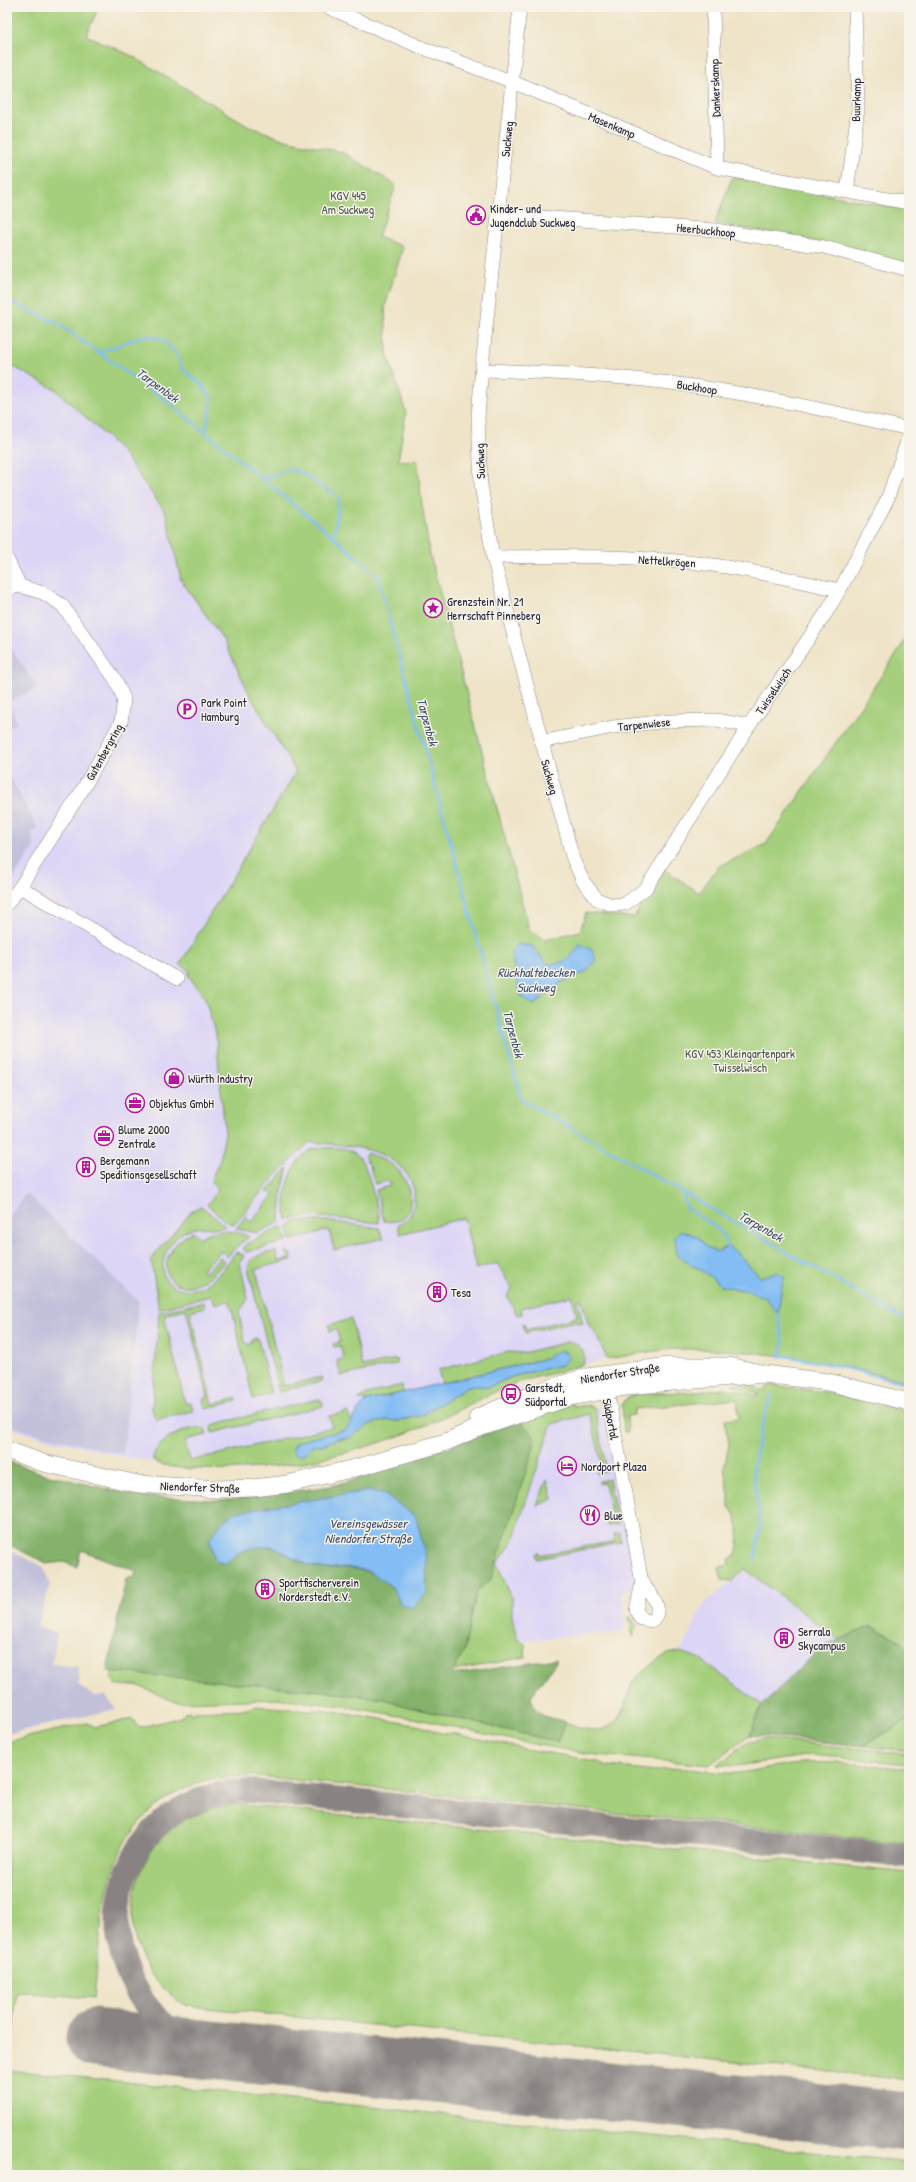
<svg xmlns="http://www.w3.org/2000/svg" width="916" height="2182" viewBox="0 0 916 2182" font-family="'Patrick Hand',sans-serif">
<style>
.built{fill:#ddd5f6}
.industrial{fill:#c2c1dc}
.green{fill:#a5cf7b;stroke:#64785b;fill-rule:evenodd}
.forest{fill:#84b26b;stroke:#536a53;fill-rule:evenodd}
.water{fill:#83bdf4;stroke:#527098}
.lines{fill:none;stroke-linecap:round;stroke-linejoin:round}
.stream{stroke:#83bdf4;stroke-width:2.5}
.taxiway{stroke:#888382;stroke-width:24}
.runway{stroke:#888382;stroke-width:59}
.minor-casing{stroke:#888382;stroke-width:14}
.major-casing{stroke:#888382;stroke-width:18}
.minor{stroke:#fff;stroke-width:13}
.major{stroke:#fff;stroke-width:17}
.labels{text-anchor:middle;dominant-baseline:central;stroke-width:3;stroke-linejoin:round;paint-order:stroke}
.street-label{font-size:12px;fill:#22223b;stroke:#f7f3e8}
.park-label{font-size:12px;fill:#49564e;stroke:#f7f3e8}
.poi-label{font-size:12px;fill:#22223b;stroke:#f7f3e8;text-anchor:start}
.water-label{font-size:13px;font-style:italic;fill:#3f5072;stroke:#f7f3e8}
</style>
<rect width="100%" height="100%" fill="#f7f3e8"/>
<filter id="ink" filterUnits="userSpaceOnUse"><feTurbulence type="fractalNoise" baseFrequency=".025" numOctaves="2"/><feDisplacementMap in="SourceGraphic" scale="8" xChannelSelector="R" yChannelSelector="G"/><feConvolveMatrix kernelMatrix="1 2 1 2 8 2 1 2 1" color-interpolation-filters="sRGB"/></filter>
<filter id="wash" filterUnits="userSpaceOnUse"><feTurbulence type="fractalNoise" baseFrequency=".012" numOctaves="4" result="noise"/><feDisplacementMap in="SourceGraphic" scale="16" xChannelSelector="R" yChannelSelector="G"/><feGaussianBlur stdDeviation="0.9" result="paint"/><feColorMatrix in="noise" values="0 0 0 0 0 0 0 0 0 0 0 0 0 0 0 0 0 1.4 0 .05"/><feComposite in="paint" operator="in"/></filter>
<g filter="url(#wash)">
<rect width="100%" height="100%" fill="#efe4c8"/>
<path class="built" d="M7 363 56 390 120 449 166 513 181 580 223 639 251 697 296 772 180 964 190 971 188 976 205 998 216 1036 225 1133 220 1160 211 1180 300 1140 365 1139 584 1288 594 1310 607 1359 508 1386 428 1424 390 1439 328 1457 287 1465 247 1470 166 1466 159 1462 129 1458 32 1435 7 1427Z
M598 1406 605 1417 637 1582 635 1588 621 1593 627 1619 623 1632 521 1640 517 1639 512 1616V1598L496 1564 535 1436 547 1420Z
M745 1569 839 1640 821 1648 762 1705 699 1658 680 1652 704 1604Z"/>
<path class="industrial" d="M7 642 38 688 8 702 18 723 7 728Z
M7 771 38 829 32 832 34 847 7 888Z
M26 1193 139 1302 123 1454 36 1434 7 1425V1220Z
M7 1549 44 1567 50 1585 38 1625V1627L57 1634 52 1664 79 1667 78 1684 93 1696 105 1695 116 1709 7 1734Z"/>
<path class="green" d="M7 7H99L86 35 132 56 249 126 285 140 342 152 396 185 378 237 403 247 385 307 387 353 406 413 398 461 417 460 422 505 430 555 529 929 545 940 580 931 586 913 634 918 664 869 699 893 718 867 766 844 900 649 909 628V1382C836 1363 764 1350 689 1349 662 1348 633 1355 607 1359L594 1330 589 1326 581 1299 577 1301 583 1323 571 1322 525 1333 522 1324 524 1323 526 1330 577 1317 572 1296 521 1308 522 1314 517 1315 507 1296 512 1289 497 1263 476 1269 464 1218 400 1234 398 1224C409 1220 414 1212 414 1201 414 1196 415 1191 413 1186 398 1146 347 1146 310 1142L272 1180 234 1224 226 1222 207 1204 213 1198 217 1189 211 1180 220 1160 225 1133 216 1036 205 998 188 975 190 971 180 964 296 772 251 697 223 639 181 580 166 513 120 449 56 390 7 363ZM532 946 547 964 560 963 572 958 586 972 562 982 534 1005 516 979 511 951Z
M732 177 909 210V267L824 243 715 223Z
M313 1149C358 1144 363 1153 373 1193 375 1201 381 1215 379 1223L313 1216 287 1219C280 1199 292 1156 313 1149Z
M367 1153C377 1158 389 1161 397 1169 407 1178 416 1204 406 1215 402 1220 394 1221 389 1222L384 1221 376 1190 390 1186 389 1181 375 1184 370 1166 364 1156Z
M288 1168 282 1192 280 1222 257 1233 236 1229 247 1214 246 1218 251 1222 274 1194 270 1191 267 1193 266 1192Z
M201 1206 224 1225V1227C216 1230 205 1226 196 1228 174 1230 158 1257 164 1277 168 1284 174 1287 182 1289 209 1294 221 1270 236 1252L244 1255 240 1263 248 1299 239 1313 245 1342 249 1345 254 1338 258 1339 271 1394 253 1399 230 1301 215 1304 211 1296 159 1309 151 1259 193 1210Z
M298 1221H327L379 1228 384 1238 334 1250 329 1230 291 1240 288 1227 292 1223Z
M280 1227 284 1228 287 1241 246 1252 243 1249 246 1244Z
M193 1232 200 1238C209 1228 238 1230 249 1237L236 1247 227 1257 221 1251 202 1270 205 1273 220 1257 224 1261C214 1278 184 1299 168 1276 161 1258 177 1238 193 1232Z
M285 1250 291 1254 292 1260 256 1269 284 1386 321 1377 322 1381 279 1392 248 1268C251 1254 265 1254 276 1251L278 1261 290 1259Z
M204 1302 205 1307 190 1311 212 1404 237 1398V1401L205 1409 203 1399 208 1397 186 1309 164 1315 185 1403 191 1402 193 1411 156 1420 152 1409 159 1312Z
M351 1319 362 1367 396 1359 397 1364 341 1376 337 1361 344 1358 340 1346 334 1347 333 1344 340 1342 336 1329 330 1331 329 1325Z
M567 1342C579 1342 587 1352 583 1364 559 1374 532 1376 508 1386 481 1398 456 1412 429 1424 356 1455 278 1473 199 1469 188 1469 159 1467 153 1460 152 1442 191 1423 205 1429L207 1435 185 1440 190 1461 332 1427 329 1416 347 1412 352 1422 344 1430 295 1443 304 1454 312 1446 322 1445 335 1439H344L370 1424 388 1420 398 1421 422 1415 466 1388 473 1386 489 1387 514 1376 562 1365 568 1355 564 1351 543 1359 442 1383 438 1370 508 1352 523 1353Z
M733 1383 754 1385 759 1390H764L770 1385 826 1392 909 1412V1649L901 1641 871 1626 839 1640 745 1569 732 1581 722 1580 719 1567 729 1565 728 1560 736 1555C740 1541 740 1517 729 1507V1495L724 1468 729 1445 725 1420 739 1418 737 1399 634 1409V1415L627 1416 628 1432H624L622 1405 627 1398 633 1395 650 1393 698 1392 724 1388 743 1391 757 1396 758 1393 733 1385Z
M402 1385 403 1392 367 1401 359 1399 367 1394Z
M319 1399 322 1401 323 1406 212 1433 211 1427 215 1424Z
M573 1403 574 1407 588 1405 595 1409 607 1471 597 1474 596 1470 603 1469 590 1414 552 1424 512 1543 497 1564 512 1598V1616L517 1638 526 1644 525 1657 453 1671 464 1650 477 1591 491 1579 520 1421Z
M547 1479 553 1499 537 1506Z
M609 1479 618 1524 607 1526V1523L613 1522 605 1483 599 1484V1481Z
M620 1533 621 1542 537 1559 536 1554 539 1553V1555L615 1541 614 1534Z
M629 1616 637 1625 633 1637Z
M680 1652 699 1658 762 1705 750 1735 709 1765 597 1755 526 1743 423 1720 343 1706 280 1699 176 1702 136 1685 118 1686C113 1682 110 1678 113 1671L322 1691 385 1699 405 1706 558 1742 566 1722C594 1734 612 1736 626 1704 629 1698 629 1690 632 1683 636 1676 660 1657 668 1654 672 1653 676 1652 680 1652Z
M254 1706 341 1712 421 1726 444 1734 451 1733 526 1749 596 1761 608 1766 657 1771C674 1763 716 1775 738 1773 756 1771 773 1766 790 1764 829 1760 870 1765 909 1769V1843L257 1776C239 1777 221 1777 203 1781 187 1785 173 1794 160 1803 99 1849 102 1929 94 1998L17 1992 9 2070 909 2162V2175H7V1742L87 1723 95 1727 132 1719 139 1728 181 1717 185 1712 190 1711 191 1714 194 1713V1711L249 1709Z
M909 1719V1751L863 1746Z
M764 1739 909 1754V1764L811 1755 737 1766 717 1765 745 1743Z
M235 1804 909 1873V2080L187 2006C172 1996 156 1986 147 1969 120 1923 132 1856 178 1824 195 1813 214 1808 235 1804Z"/>
<path class="forest" d="M520 1421 535 1436 534 1447 491 1579 477 1591 464 1650 452 1675 556 1659V1662L531 1696C534 1718 547 1716 566 1722L558 1742 405 1706 385 1699 322 1691 107 1671 126 1578 135 1575 136 1571 81 1550 77 1567 63 1562 48 1564 7 1544V1461L41 1473 136 1496 217 1500 254 1497 331 1486 367 1476ZM383 1493 401 1604C398 1599 396 1592 393 1587 383 1575 361 1569 346 1568 339 1567 331 1570 325 1569 277 1562 276 1525 224 1564L215 1560Z
M871 1626 901 1641 909 1649V1719L863 1746 750 1735 762 1705 821 1648Z"/>
<path class="water" d="M518 944 532 946 547 964C566 963 570 960 580 944L592 950 596 960 586 972 562 982 534 1005 521 997 516 979 511 951Z
M681 1230 698 1237 707 1247 717 1252 728 1246 736 1252 760 1277 777 1272 785 1277 782 1285 778 1314 766 1298 748 1291 722 1286 701 1270 677 1256 675 1236Z
M561 1350 568 1355V1359L562 1365 514 1376 489 1387 473 1386 466 1388 422 1415 398 1421 388 1420 370 1424 349 1438H339L322 1445 312 1446 304 1454 297 1456 292 1450 293 1446 300 1441 344 1430C354 1423 356 1409 367 1401L543 1359Z
M367 1491 383 1493 416 1517 426 1558 427 1593 412 1608 401 1604 392 1587 369 1571 345 1567 325 1569 308 1565 271 1546 252 1548 240 1552 224 1564 215 1560 210 1539 223 1521 235 1512Z"/>
<g class="lines">
<path class="stream" d="M7 300 59 324 169 403 334 537 378 577 521 1099 909 1322
M98 353 146 335 164 340 178 356 182 369 201 384 211 398 210 413 205 432
M262 478 277 475 287 469 298 471 339 497 334 537
M683 1194 686 1208C705 1222 719 1223 728 1246
M778 1314 783 1343 780 1357
M781 1355 838 1366 909 1384
M755 1561 760 1526 753 1469 760 1433 771 1395"/>
<path class="taxiway" d="M232 2053C210 2048 188 2043 170 2029 71 1950 120 1789 252 1791L909 1856"/>
<path class="runway" d="M95 2038 909 2122"/>
</g>
</g>
<g filter="url(#ink)">
<g class="lines">
<defs>
<path id="minor" d="M327 7 423 48 513 82 717 168 909 203
M520 7 482 366 478 417 481 485 493 557 573 859 583 881 597 899 612 905 625 904 646 888 749 726 826 613 842 586 887 500 909 436
M713 7 717 168
M847 192 858 109 855 7
M499 214 715 230 824 247 909 270
M482 370C545 372 608 375 670 383 751 393 830 411 909 429
M493 557C563 556 635 555 705 564 750 569 796 581 840 590
M7 559 20 586
M7 589 20 586 43 593 62 605 115 679 124 699 121 722 83 789 20 887 7 904
M541 742 613 727 669 721 716 720 749 726
M20 887 177 979
M602 1383 610 1405 642 1583 636 1610 641 1619 651 1621 655 1618C662 1604 651 1594 642 1583"/>
<path id="major" d="M478 1417 541 1391 587 1377 669 1366H729L765 1374 828 1382 909 1402
M7 1450 43 1463 138 1484 217 1489 253 1488 288 1484 363 1466 446 1442 473 1430 570 1397 638 1385 765 1374"/>
</defs>
<use href="#minor" class="minor-casing"/>
<use href="#major" class="major-casing"/>
<use href="#minor" class="minor"/>
<use href="#major" class="major"/>
</g>
</g>
<defs>
<symbol id="civic-ring" viewBox="-11 -11 22 22"><circle r="9.5" fill="#f7f3e8" stroke="#b5179e" stroke-width="1.5"/><path d="M-.6-6.5H3V-4.5H.6V-3L4-1V1h2V6H-6V1h2V-1L-.6-3ZM-1.2 2.5V6h2.4V2.5Z" fill="#b5179e"/></symbol>
<symbol id="sight-ring" viewBox="-11 -11 22 22"><circle r="9.5" fill="#f7f3e8" stroke="#b5179e" stroke-width="1.5"/><path d="M0-6L1.8-2.2L6-1.7L2.9 1.2L3.7 5.4L0 3.3L-3.7 5.4L-2.9 1.2L-6-1.7L-1.8-2.2Z" fill="#b5179e"/></symbol>
<symbol id="parking-ring" viewBox="-11 -11 22 22"><circle r="9.5" fill="#f7f3e8" stroke="#b5179e" stroke-width="1.5"/><path d="M-3.5-5.5H1a3.5 3.5 0 0 1 0 7H-1V5.5H-3.5ZM-1-3.4V-.6H.8a1.4 1.4 0 0 0 0-2.8Z" fill="#b5179e"/></symbol>
<symbol id="shop-ring" viewBox="-11 -11 22 22"><circle r="9.5" fill="#f7f3e8" stroke="#b5179e" stroke-width="1.5"/><path d="M-5-2.5h2.3a2.7 3.5 0 0 1 5.4 0H5L5.5 6h-11ZM-1.5-2.5h3a1.5 2.3 0 0 0-3 0Z" fill="#b5179e"/></symbol>
<symbol id="office-ring" viewBox="-11 -11 22 22"><circle r="9.5" fill="#f7f3e8" stroke="#b5179e" stroke-width="1.5"/><path d="M-6-3h4V-5.5h4V-3h4V5H-6ZM-1-4.5V-3h2v-1.5ZM-6 0V1H6V0Z" fill="#b5179e"/></symbol>
<symbol id="building-ring" viewBox="-11 -11 22 22"><circle r="9.5" fill="#f7f3e8" stroke="#b5179e" stroke-width="1.5"/><path d="M-4-6H4V6H1V3H-1V6H-4ZM-2.5-4.3h1.7v1.8h-1.7ZM.8-4.3h1.7v1.8H.8ZM-2.5-1h1.7V.8h-1.7ZM.8-1h1.7V.8H.8Z" fill="#b5179e"/></symbol>
<symbol id="bus-ring" viewBox="-11 -11 22 22"><circle r="9.5" fill="#f7f3e8" stroke="#b5179e" stroke-width="1.5"/><path d="M-5-6H5V4H4V6H2V4H-2V6H-4V4H-5ZM-3.5-4V0h7V-4ZM-3.5 1.2v1.5H-2V1.2ZM2 1.2v1.5H3.5V1.2Z" fill="#b5179e"/></symbol>
<symbol id="hotel-ring" viewBox="-11 -11 22 22"><circle r="9.5" fill="#f7f3e8" stroke="#b5179e" stroke-width="1.5"/><path d="M-6-4.5h1.5V1H6V5H4.5V3h-9V5H-6ZM-4 0a1.8 1.8 0 1 1 3.6 0ZM.5 0V-2.5h3Q6-2.5 6 0Z" fill="#b5179e"/></symbol>
<symbol id="restaurant-ring" viewBox="-11 -11 22 22"><circle r="9.5" fill="#f7f3e8" stroke="#b5179e" stroke-width="1.5"/><path d="M-5-6h1v4h1v-4h1v4h1v-4h1v5L-1.5 .5V6h-2V.5L-5-1ZM5-6V6H3V1.5H1.5Q1.5-4 5-6Z" fill="#b5179e"/></symbol>
</defs>
<g fill-rule="evenodd">
<use href="#civic-ring" x="465" y="204" width="22" height="22"/>
<use href="#sight-ring" x="422" y="597" width="22" height="22"/>
<use href="#parking-ring" x="176" y="698" width="22" height="22"/>
<use href="#shop-ring" x="163" y="1067" width="22" height="22"/>
<use href="#office-ring" x="124" y="1092" width="22" height="22"/>
<use href="#office-ring" x="93" y="1125" width="22" height="22"/>
<use href="#building-ring" x="75" y="1156" width="22" height="22"/>
<use href="#building-ring" x="426" y="1281" width="22" height="22"/>
<use href="#bus-ring" x="500" y="1383" width="22" height="22"/>
<use href="#hotel-ring" x="556" y="1455" width="22" height="22"/>
<use href="#restaurant-ring" x="579" y="1504" width="22" height="22"/>
<use href="#building-ring" x="254" y="1578" width="22" height="22"/>
<use href="#building-ring" x="773" y="1627" width="22" height="22"/>
</g>
<g class="labels">
<g class="street-label">
<text transform="translate(715 88) rotate(-92)">Dankerskamp</text>
<text transform="translate(856 100) rotate(-89)">Buurkamp</text>
<text transform="translate(612 125) rotate(23)">Masenkamp</text>
<text transform="translate(507 139) rotate(-84)">Suckweg</text>
<text transform="translate(706 230) rotate(6)">Heerbuckhoop</text>
<text transform="translate(697 387) rotate(9)">Buckhoop</text>
<text transform="translate(480 461) rotate(-92)">Suckweg</text>
<text transform="translate(667 561) rotate(4)">Nettelkrögen</text>
<text transform="translate(773 691) rotate(-56)">Twisselwisch</text>
<text transform="translate(644 724) rotate(-6)">Tarpenwiese</text>
<text transform="translate(104 752) rotate(-61)">Gutenbergring</text>
<text transform="translate(550 777) rotate(74)">Suckweg</text>
<text transform="translate(620 1373) rotate(-9)">Niendorfer Straße</text>
<text transform="translate(611 1419) rotate(79)">Südportal</text>
<text transform="translate(200 1487) rotate(2)">Niendorfer Straße</text>
</g>
<g class="park-label">
<text x="348" y="195">KGV 445<tspan x="348" dy="14">Am Suckweg</tspan></text>
<text x="740" y="1053">KGV 453 Kleingartenpark<tspan x="740" dy="14">Twisselwisch</tspan></text>
</g>
<g class="poi-label">
<text x="490" y="208">Kinder- und<tspan x="490" dy="14">Jugendclub Suckweg</tspan></text>
<text x="447" y="601">Grenzstein Nr. 21<tspan x="447" dy="14">Herrschaft Pinneberg</tspan></text>
<text x="201" y="702">Park Point<tspan x="201" dy="14">Hamburg</tspan></text>
<text x="188" y="1078">Würth Industry</text>
<text x="149" y="1103">Objektus GmbH</text>
<text x="118" y="1129">Blume 2000<tspan x="118" dy="14">Zentrale</tspan></text>
<text x="100" y="1160">Bergemann<tspan x="100" dy="14">Speditionsgesellschaft</tspan></text>
<text x="451" y="1292">Tesa</text>
<text x="525" y="1387">Garstedt,<tspan x="525" dy="14">Südportal</tspan></text>
<text x="581" y="1466">Nordport Plaza</text>
<text x="604" y="1515">Blue</text>
<text x="279" y="1582">Sportfischerverein<tspan x="279" dy="14">Norderstedt e.V.</tspan></text>
<text x="798" y="1631">Serrala<tspan x="798" dy="14">Skycampus</tspan></text>
</g>
<g class="water-label">
<text transform="translate(158 385) rotate(36)">Tarpenbek</text>
<text transform="translate(428 722) rotate(75)">Tarpenbek</text>
<text x="536" y="972">Rückhaltebecken<tspan x="536" dy="15">Suckweg</tspan></text>
<text transform="translate(514 1034) rotate(75)">Tarpenbek</text>
<text transform="translate(761 1226) rotate(30)">Tarpenbek</text>
<text x="368" y="1523">Vereinsgewässer<tspan x="368" dy="15">Niendorfer Straße</tspan></text>
</g>
</g>
<rect width="916" height="2182" fill="none" stroke="#f7f3e8" stroke-width="24"/>
</svg>
